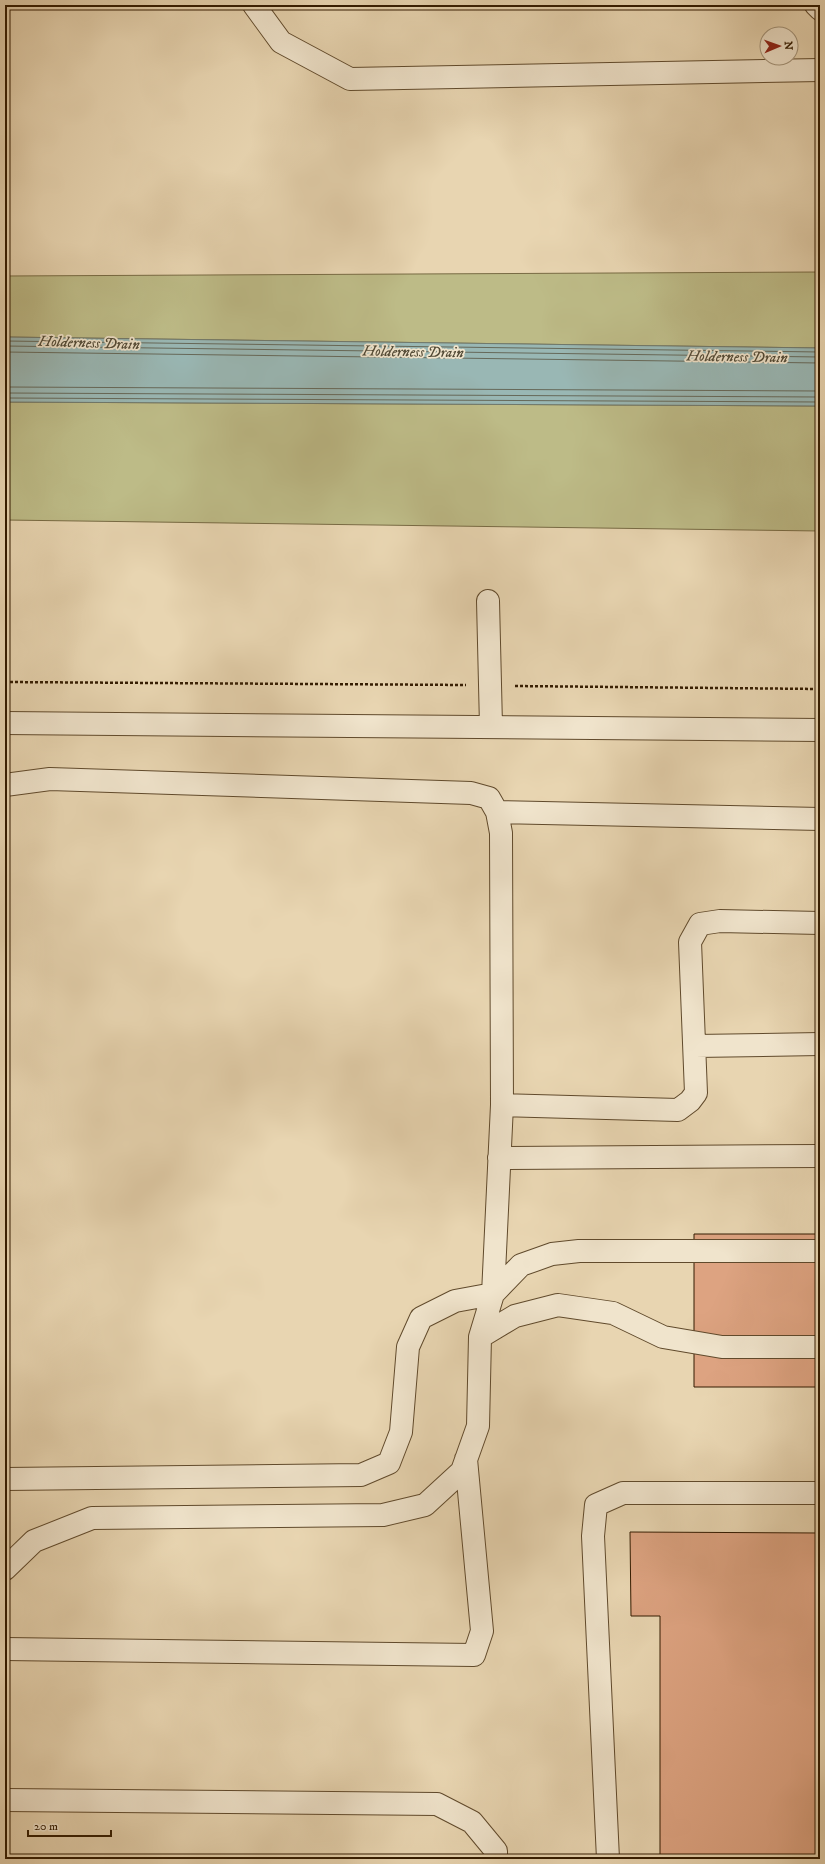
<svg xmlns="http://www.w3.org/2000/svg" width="825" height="1864" viewBox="0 0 825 1864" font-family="'IM FELL DW Pica',serif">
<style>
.green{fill:#bdbb87;stroke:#786b44}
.water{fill:#99b7b4;stroke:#70796c}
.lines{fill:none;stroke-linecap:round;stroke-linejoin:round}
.shore{stroke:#66695a;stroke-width:1}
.building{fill:#dda381;stroke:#331b00}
.minor-casing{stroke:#604a2c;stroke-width:24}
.path{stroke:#331b00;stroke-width:2.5;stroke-dasharray:3 2;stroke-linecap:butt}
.minor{stroke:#f0e4cc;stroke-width:22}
.labels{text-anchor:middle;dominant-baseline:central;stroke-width:3.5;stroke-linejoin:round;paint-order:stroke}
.water-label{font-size:15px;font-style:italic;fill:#524a36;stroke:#f0e4cc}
</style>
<rect width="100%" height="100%" fill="#e8d5b1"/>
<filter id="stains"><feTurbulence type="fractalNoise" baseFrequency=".005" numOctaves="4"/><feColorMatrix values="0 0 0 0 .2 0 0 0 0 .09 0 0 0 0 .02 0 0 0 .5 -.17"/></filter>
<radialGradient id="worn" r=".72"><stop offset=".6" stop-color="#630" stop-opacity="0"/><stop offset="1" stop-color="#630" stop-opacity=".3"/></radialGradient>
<path class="green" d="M820 272V348L5 337V276Z
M5 402 820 406V531L5 520Z"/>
<path class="water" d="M5 337 820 348V406L5 402Z"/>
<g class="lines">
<path class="shore" d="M5 341 820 352
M5 346 820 357
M5 352 820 363
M5 387 820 391
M5 393 820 397
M5 398 820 402"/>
</g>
<path class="building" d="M694 1234H820V1387H694Z
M630 1532 820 1533V1859H660V1616H631Z"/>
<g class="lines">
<defs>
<path id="minor" d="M254 5 281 42 350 79 820 70
M816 5 820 9
M488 601 491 726
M5 723 820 730
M5 785 50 779 471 793 489 798 497 812 501 833 502 1105 493 1294 455 1301 421 1318 408 1347 401 1432 389 1463 361 1475 5 1479
M497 812 820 819
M695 1046 820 1044
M502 1105 678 1110 690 1101 696 1093 690 942 700 924 720 921 820 923
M499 1158 820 1156
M480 1337 515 1316 558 1305 613 1313 663 1337 722 1347H820
M5 1569 34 1541 92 1518 383 1515 425 1505 462 1471 478 1426 480 1337 493 1294 521 1265 552 1254 579 1251H820
M5 1649 474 1655 482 1631 466 1459
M5 1800 437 1804 472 1822 496 1851V1859
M608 1859 593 1536 596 1505 623 1493H820"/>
</defs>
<use href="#minor" class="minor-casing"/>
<path class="path" d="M5 682 466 685
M515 686 820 689"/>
<use href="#minor" class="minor"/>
</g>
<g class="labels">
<g class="water-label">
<text transform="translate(89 343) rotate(2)">Holderness Drain</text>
<text transform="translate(413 352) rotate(1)">Holderness Drain</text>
<text transform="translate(737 357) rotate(1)">Holderness Drain</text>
</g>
</g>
<rect width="825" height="1864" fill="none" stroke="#e8d5b1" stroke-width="20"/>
<rect x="6" y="6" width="813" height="1852" fill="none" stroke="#331b00" stroke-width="2"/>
<rect x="10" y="10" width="805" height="1844" fill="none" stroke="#331b00"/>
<g transform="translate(779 46) rotate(88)"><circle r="19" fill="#f0e4cc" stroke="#a4947a"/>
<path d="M0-3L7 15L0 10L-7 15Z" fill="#8f2418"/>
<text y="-6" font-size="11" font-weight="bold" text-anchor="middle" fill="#331b00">N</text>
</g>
<path d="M28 1830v6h83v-6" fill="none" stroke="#331b00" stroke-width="2"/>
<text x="34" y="1830" font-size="12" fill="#331b00" stroke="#f0e4cc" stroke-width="3" paint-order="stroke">20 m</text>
<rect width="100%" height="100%" filter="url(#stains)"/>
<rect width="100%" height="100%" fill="url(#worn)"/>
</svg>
